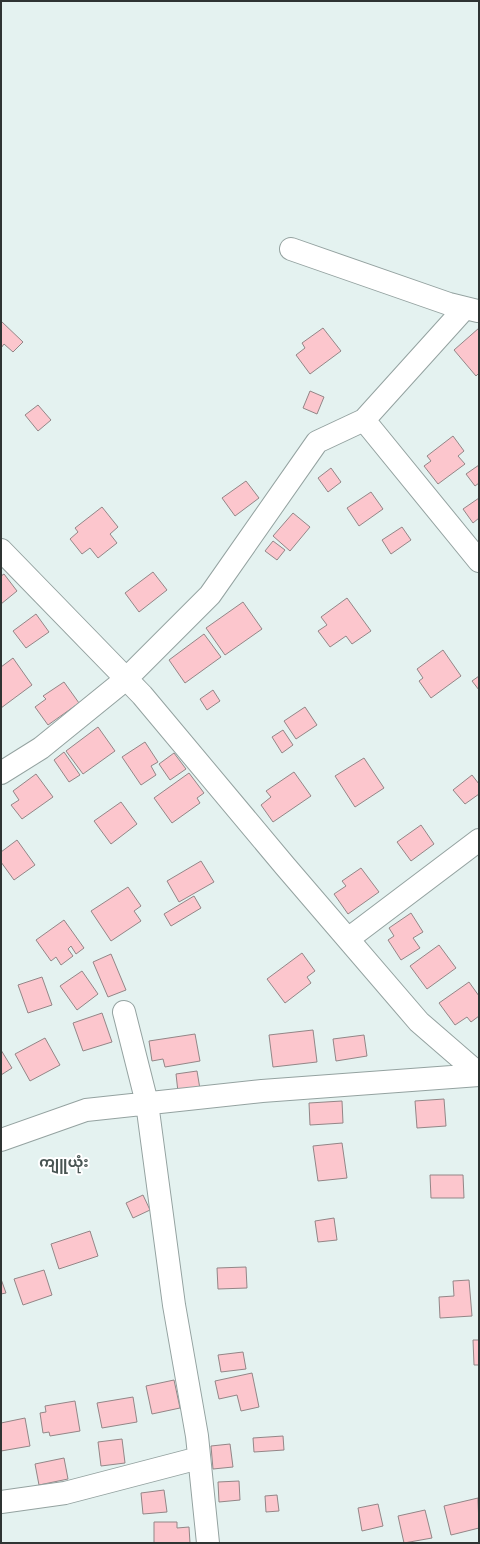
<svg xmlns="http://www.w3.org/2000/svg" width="480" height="1544" viewBox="0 0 480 1544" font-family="Barlow,'Noto Sans Myanmar',sans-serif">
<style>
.building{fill:#fcc6cd;stroke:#938687}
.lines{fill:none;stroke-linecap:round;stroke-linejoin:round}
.minor-casing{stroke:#94a2a0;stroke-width:24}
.minor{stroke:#fff;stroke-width:22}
.labels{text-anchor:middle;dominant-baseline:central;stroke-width:4;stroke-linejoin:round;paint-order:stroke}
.quarter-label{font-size:14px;font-weight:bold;fill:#495553;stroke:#fff}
</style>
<rect width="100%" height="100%" fill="#e4f2f0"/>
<path class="building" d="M1 321 23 342 13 352 4 344 1 348Z
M323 328 341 351 310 374 296 355 305 348 302 343Z
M479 328V373L476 376 454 350Z
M310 391 324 397 317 414 303 408Z
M38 405 51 420 38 431 25 415Z
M453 436 464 451 458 456 465 464 438 484 424 466 431 461 427 456Z
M479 465V483L475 486 466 474Z
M331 468 341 482 328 492 318 478Z
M246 481 259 498 235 516 222 498Z
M371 492 383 509 359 526 347 508Z
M479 498V518L473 523 463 509Z
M102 507 118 527 110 534 117 543 98 558 90 548 82 554 70 539 78 532 75 528Z
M293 513 310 527 290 551 273 536Z
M402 527 411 540 391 554 382 540Z
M273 541 285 550 277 560 265 551Z
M153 572 167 590 139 612 125 593Z
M4 574 17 591 1 604V576Z
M347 598 371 631 352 644 346 636 330 647 318 631 327 625 321 617Z
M243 602 262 629 225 655 206 628Z
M36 614 49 632 26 648 13 631Z
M204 634 221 657 185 683 169 660Z
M443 650 461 676 431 698 419 681 423 678 417 669Z
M13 658 32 685 1 708V667Z
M479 676V690L472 681Z
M64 682 79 703 48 725 35 707 46 699 43 696Z
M213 690 220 701 207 710 200 699Z
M305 707 317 725 296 739 284 721Z
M98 727 115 751 83 774 66 751Z
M283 730 293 745 282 753 272 737Z
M145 742 158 762 151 766 156 775 141 785 122 757Z
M64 752 80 775 69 782 54 760Z
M174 753 186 769 170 780 159 764Z
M364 758 384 788 355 807 335 776Z
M294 772 311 796 273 822 261 805 271 797 266 791Z
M189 773 204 793 197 798 200 803 172 823 154 798Z
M36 774 53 797 22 819 11 805 19 800 13 791Z
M472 775 479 784V794L465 804 453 790Z
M121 802 137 824 111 844 94 821Z
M421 825 434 844 411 861 397 842Z
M17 840 35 865 14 880 1 862V852Z
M201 861 214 882 179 902 167 881Z
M361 868 379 892 348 914 334 894 346 886 342 881Z
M128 887 141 906 134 911 141 921 111 941 91 911Z
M194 896 201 908 171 926 164 914Z
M411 913 423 932 413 938 420 948 401 960 388 940 394 936 389 928Z
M64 920 84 948 76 954 71 946 68 949 73 956 61 965 56 957 51 961 36 940Z
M439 945 456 968 427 989 410 966Z
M302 953 315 971 307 977 311 983 285 1003 267 979Z
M111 954 126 990 108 997 93 962Z
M82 971 98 994 77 1010 60 986Z
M42 977 52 1005 28 1013 18 985Z
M469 982 479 996V1016L471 1022 467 1017 455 1025 439 1003Z
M102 1013 112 1042 83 1051 73 1023Z
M313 1030 317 1062 273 1067 269 1035Z
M195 1034 200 1061 165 1067 163 1059 152 1061 149 1041Z
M364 1035 367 1056 336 1061 333 1039Z
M45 1038 60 1065 30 1081 15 1054Z
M1 1050 12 1068 1 1075Z
M197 1071 200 1089 178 1092 176 1074Z
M444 1099 446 1126 417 1128 415 1101Z
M342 1101 343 1123 310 1125 309 1103Z
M342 1143 347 1178 318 1181 313 1146Z
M430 1175H463L464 1198H431Z
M143 1195 150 1210 133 1218 126 1203Z
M334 1218 337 1240 318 1242 315 1221Z
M90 1231 98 1256 59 1269 51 1244Z
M246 1267 247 1288 218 1289 217 1268Z
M44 1270 52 1295 23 1305 14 1279Z
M1 1279 6 1293 1 1294Z
M469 1280 472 1316 440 1318 439 1297 454 1296 453 1281Z
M473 1340H479V1365H474Z
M243 1352 246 1369 221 1372 218 1355Z
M252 1373 259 1407 241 1411 237 1395 219 1399 215 1381Z
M174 1380 180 1408 152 1414 146 1386Z
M133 1397 137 1422 102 1428 97 1403Z
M75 1401 80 1431 50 1436 49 1432 43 1433 40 1413 46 1412 45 1406Z
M25 1418 30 1446 1 1451V1423Z
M283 1436 284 1450 254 1452 253 1438Z
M122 1439 125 1463 101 1466 98 1442Z
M230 1444 233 1467 213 1469 211 1446Z
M64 1458 68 1479 39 1485 35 1464Z
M239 1481 240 1500 219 1502 218 1482Z
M164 1490 167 1512 143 1514 141 1493Z
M277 1495 279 1511 266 1512 265 1496Z
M478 1498 479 1528 451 1535 444 1506Z
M378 1504 383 1526 362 1531 358 1508Z
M425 1510 432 1538 404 1543 398 1516Z
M154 1522H177V1528L189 1527 190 1543H154Z"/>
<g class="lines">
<defs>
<path id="minor" d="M291 249 449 304 478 311
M364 420 479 561
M1 550 142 695 285 866 419 1022 479 1074
M1 773 41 748 126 679 210 595 317 442 364 420 465 308
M348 939 479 840
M124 1012 147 1103 174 1305 197 1436 208 1543
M1 1140 86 1110 262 1091 479 1075
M1 1502 65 1493 199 1458"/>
</defs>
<use href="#minor" class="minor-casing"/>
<use href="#minor" class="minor"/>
</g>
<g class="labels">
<g class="quarter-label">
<text x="64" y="1161">ကျူယုံး</text>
</g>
</g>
<rect width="480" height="1544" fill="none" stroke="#2f3433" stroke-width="4"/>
</svg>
